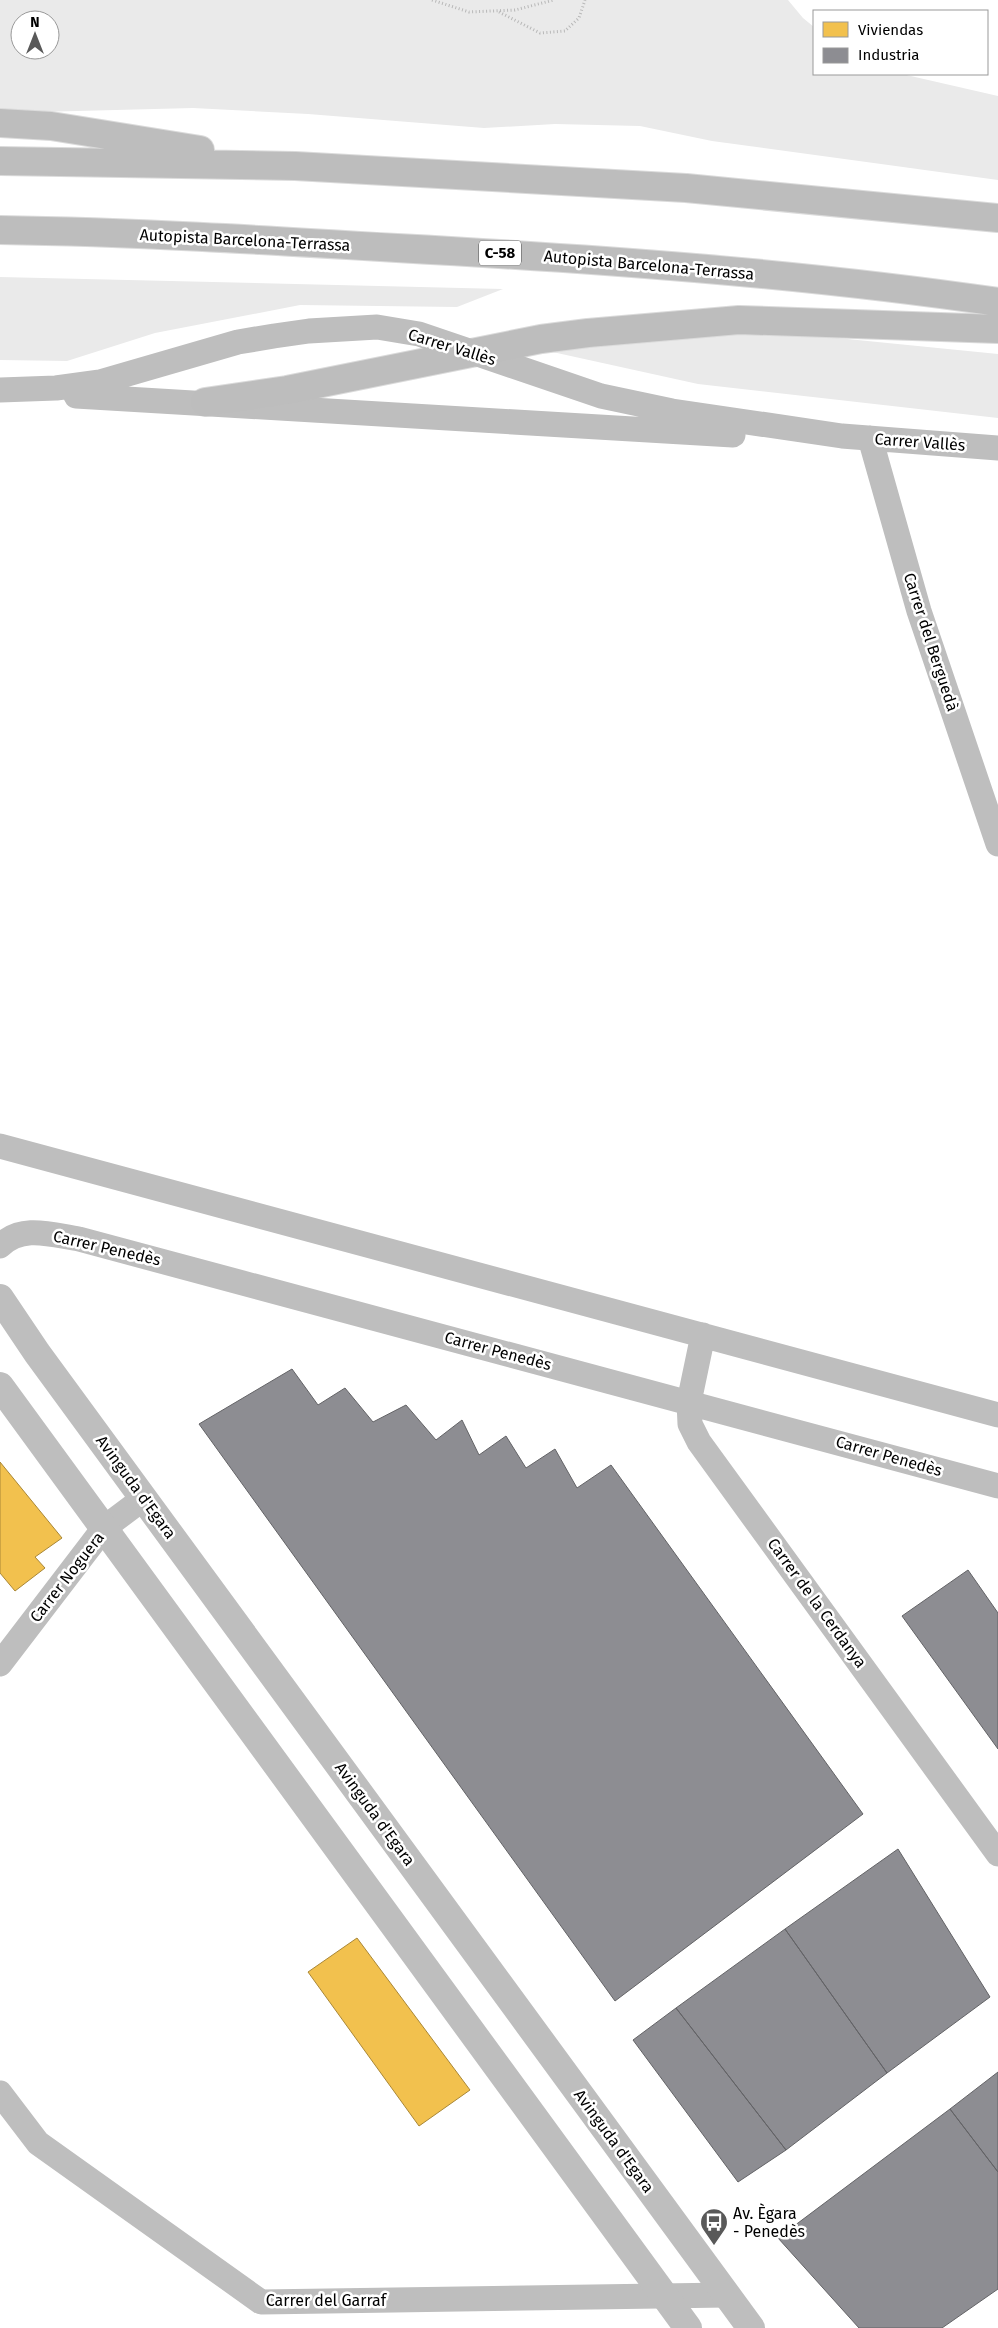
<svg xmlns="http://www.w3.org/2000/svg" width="998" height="2328" viewBox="0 0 998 2328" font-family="'Fira Sans',sans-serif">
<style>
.green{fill:#eaeaea;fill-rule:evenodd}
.homes{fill:#f2c14e;stroke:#a98737}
.industry{fill:#8d8d92;stroke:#636366}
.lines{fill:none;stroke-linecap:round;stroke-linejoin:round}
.motorway-casing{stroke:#dbdbdb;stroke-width:30}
.path{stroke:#b8b8b8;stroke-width:3;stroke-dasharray:1 2.5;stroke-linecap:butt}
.minor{stroke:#bebebe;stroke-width:25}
.tertiary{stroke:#bebebe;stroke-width:28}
.motorway{stroke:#bdbdbd;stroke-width:28}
.labels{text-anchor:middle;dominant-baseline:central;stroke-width:5;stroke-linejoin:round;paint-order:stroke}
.shield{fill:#fff;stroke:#4c4c4c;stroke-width:1}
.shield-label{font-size:15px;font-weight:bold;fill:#000}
.street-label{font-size:16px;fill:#000;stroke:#fff}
.poi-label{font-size:16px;fill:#000;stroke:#fff;text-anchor:start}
</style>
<rect width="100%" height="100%" fill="#fff"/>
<path class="green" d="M0,0H788L803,18L814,27V74H902L998,96V180L712,141L640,126L555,124L484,128L308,114L193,108L0,113ZM20,20H50V50H20Z
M0,277L503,289L457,307L300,305L155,333L67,361L0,360Z
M756,330L998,354V418L698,384L548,351Z"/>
<path class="homes" d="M0,1462L62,1538L35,1557L45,1568L15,1591L0,1573Z
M357,1938L470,2090L419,2126L308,1972Z"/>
<path class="industry" d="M292,1369L318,1405L345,1388L373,1422L406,1405L436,1440L462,1420L479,1455L506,1436L526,1468L555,1449L577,1488L611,1465L863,1814L615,2001L199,1424Z
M968,1570L998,1613V1749L902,1616Z
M898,1849L990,1997L887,2073L785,1929Z
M785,1929L887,2073L786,2150L676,2008Z
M676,2008L786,2150L738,2182L633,2040Z
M998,2072V2172L950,2109Z
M950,2109L998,2172V2289L942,2328H859L778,2238Z"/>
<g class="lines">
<g class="motorway-casing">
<path id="motorway" d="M0,123L51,126L200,150
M0,161L295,166L686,188L998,218
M0,230C132,232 265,240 397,248C598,259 799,273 998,302
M205,402L287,390L541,339L588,333L739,320L998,329"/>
</g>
<path class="path" d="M432,0L469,12L515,10L554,0
M499,12L540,33L565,31L579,18L585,0"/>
<path class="minor" d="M0,390L56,388L100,382L238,342L274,336L309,331L377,327L419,334L601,396L672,411L842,436L998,448
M76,396L733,435
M870,438L919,611L998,844
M0,1146L998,1415
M0,1246C22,1224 52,1235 79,1239L998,1486
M703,1335L689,1402L690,1424L699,1442L998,1854
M0,1664L104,1528L144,1498
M0,2093L38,2143L261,2302L727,2295"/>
<path class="tertiary" d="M0,1298L37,1353L751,2328
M0,1386L688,2328"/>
<use href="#motorway" class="motorway"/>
</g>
<defs>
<g id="bus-pin" transform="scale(1.4375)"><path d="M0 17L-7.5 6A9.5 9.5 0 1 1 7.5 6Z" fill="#595959" stroke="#fff"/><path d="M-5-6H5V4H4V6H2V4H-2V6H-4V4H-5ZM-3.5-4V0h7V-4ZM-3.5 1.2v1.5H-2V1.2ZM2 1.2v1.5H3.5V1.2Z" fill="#fff"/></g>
</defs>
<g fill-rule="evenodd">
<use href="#bus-pin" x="714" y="2222"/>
</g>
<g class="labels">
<rect class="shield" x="479" y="240.5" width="42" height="25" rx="4"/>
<g class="shield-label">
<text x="500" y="253">C-58</text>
</g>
<g class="street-label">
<text transform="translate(245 240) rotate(3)">Autopista Barcelona-Terrassa</text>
<text transform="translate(649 265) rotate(5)">Autopista Barcelona-Terrassa</text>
<text transform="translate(452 347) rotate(17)">Carrer Vallès</text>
<text transform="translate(920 442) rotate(4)">Carrer Vallès</text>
<text transform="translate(931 642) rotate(72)">Carrer del Berguedà</text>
<text transform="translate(107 1248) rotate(13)">Carrer Penedès</text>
<text transform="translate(498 1351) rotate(15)">Carrer Penedès</text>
<text transform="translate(889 1456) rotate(16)">Carrer Penedès</text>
<text transform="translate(136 1487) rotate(54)">Avinguda d'Egara</text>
<text transform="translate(67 1577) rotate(-52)">Carrer Noguera</text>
<text transform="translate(817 1603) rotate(54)">Carrer de la Cerdanya</text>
<text transform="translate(375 1814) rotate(54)">Avinguda d'Egara</text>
<text transform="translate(614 2141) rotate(54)">Avinguda d'Egara</text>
<text x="326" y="2300">Carrer del Garraf</text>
</g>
<g class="poi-label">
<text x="733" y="2213">Av. Ègara<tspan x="733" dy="18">- Penedès</tspan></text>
</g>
</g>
<rect x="813" y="10" width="175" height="65" fill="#ffffff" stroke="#999999"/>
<rect x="823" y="22" width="25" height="15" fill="#f2c14e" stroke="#999999"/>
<text x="858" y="35" font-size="15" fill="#000000">Viviendas</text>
<rect x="823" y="48" width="25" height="15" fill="#8d8d92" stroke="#999999"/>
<text x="858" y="60" font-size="15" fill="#000000">Industria</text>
<g transform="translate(35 35)"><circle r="24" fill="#ffffff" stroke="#999999"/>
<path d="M0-4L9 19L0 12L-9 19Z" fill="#595959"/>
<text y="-8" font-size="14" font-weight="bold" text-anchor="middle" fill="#000000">N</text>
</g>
</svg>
